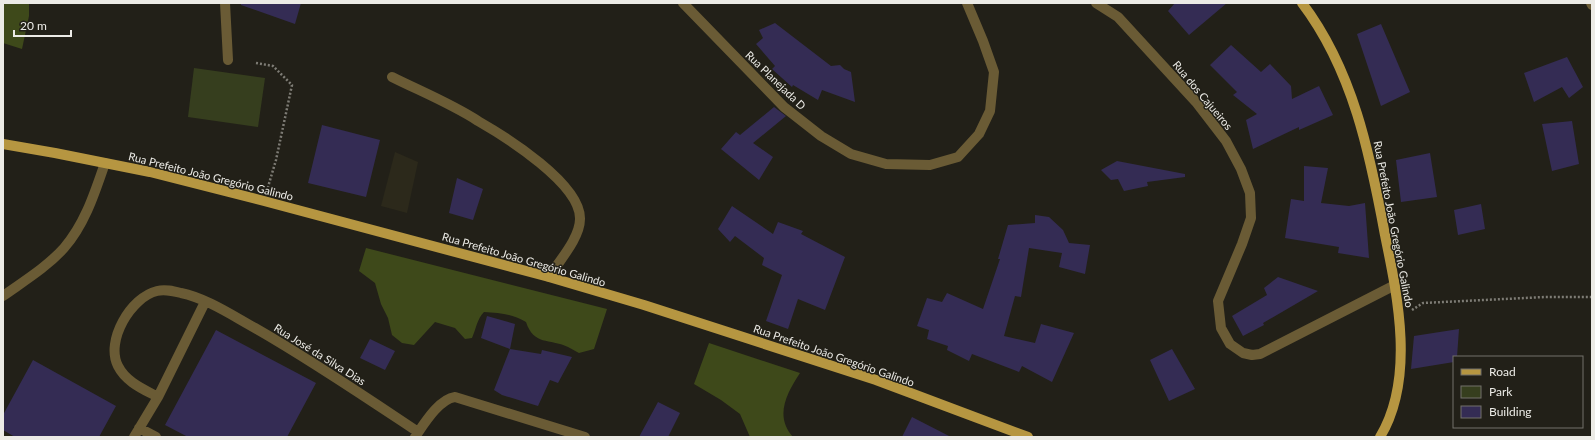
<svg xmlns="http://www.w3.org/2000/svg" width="1595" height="440" viewBox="0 0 1595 440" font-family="Lato,sans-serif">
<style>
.built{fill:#2c291b}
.green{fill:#363e1e}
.forest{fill:#3e491a}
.building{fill:#342c54}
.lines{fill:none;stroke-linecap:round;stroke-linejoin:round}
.path{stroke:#7e7c75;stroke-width:2.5;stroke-dasharray:2 2;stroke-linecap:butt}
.minor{stroke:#6a5b35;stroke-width:10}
.major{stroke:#b69641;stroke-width:10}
.labels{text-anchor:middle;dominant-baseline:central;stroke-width:3;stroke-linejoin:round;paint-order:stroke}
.street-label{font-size:11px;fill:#ecebe6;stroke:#222018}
</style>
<rect width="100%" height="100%" fill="#222018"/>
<path class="built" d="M395,152L418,162L407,213L381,206Z"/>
<path class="green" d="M194,68L265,78L258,127L188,117Z"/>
<path class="forest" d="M3,3H29V16L22,49L3,43Z
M366,248L607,309L594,349L579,353C575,351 572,349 568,347C549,338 534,346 526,322C512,314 500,313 484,312C477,319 476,329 472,338L465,339L455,328L435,322L414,345L402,343L392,335L388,318L381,304L375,283L359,271Z
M709,343L800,373C787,393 774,416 793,437H750L740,414L721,400L694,384Z"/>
<path class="building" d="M241,3H301L295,24L241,5Z
M1175,3H1227L1189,35L1168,11Z
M775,23L831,66L840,65L844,69L851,72L855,102L822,90L818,100L793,85L792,87L772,69L775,66L756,44L763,38L759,30Z
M1381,24L1410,92L1381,106L1357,34Z
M1231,45L1261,72L1270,64L1291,86L1292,99L1319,86L1333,115L1299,130V127L1253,149L1246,120L1257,114L1233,95L1237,92L1210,65Z
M1567,57L1583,87L1569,98L1562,87L1534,102L1524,73Z
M774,107L786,116L753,143L773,157L759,180L721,149L736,132L740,135Z
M1572,121L1579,164L1552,171L1542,124Z
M322,125L380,140L366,197L308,183Z
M1430,153L1437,197L1401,202L1396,160Z
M1117,161L1185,174V177L1147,182L1148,186L1124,191L1118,179L1111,180L1101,170Z
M1304,166L1328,168L1321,203L1349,206L1365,203L1369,258L1338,253L1339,247L1285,238L1291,199L1304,201Z
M457,178L483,189L473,220L449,213Z
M1481,204L1485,229L1458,235L1454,210Z
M732,206L773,234L778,222L803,231L801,234L845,257L825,310L798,299L788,329L766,321L782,275L762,265L764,258L735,236L730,242L718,229Z
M1035,215L1049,217L1063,230L1069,243L1090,245L1085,274L1059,267L1062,253L1029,248L1021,297L1015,296L1004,336L1035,343L1041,324L1074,333L1052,382L1022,366L1019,372L972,354L969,361L947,350L948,346L927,339L929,330L917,326L927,298L942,302L947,293L983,309L1000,259H998L1008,225L1035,223Z
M1278,277L1318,291L1263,323L1264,325L1243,336L1232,316L1267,295L1264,288Z
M487,316L515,324L510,349L481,338Z
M1459,329L1457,357H1454V362L1411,369L1414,336Z
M216,330L316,383L287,437H188L165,425Z
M370,339L395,351L385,370L360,358Z
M510,349L541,354L542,350L572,357L558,383L550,380L538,406L502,395L494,390Z
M1172,349L1195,389L1169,401L1150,360Z
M33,360L116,406L99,437H15L3,430V415Z
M658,402L680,413L668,437H639Z
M912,417L951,437H902Z"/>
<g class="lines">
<path class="path" d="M256,63L273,66L292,85L276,160L268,187
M1412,310L1423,303L1545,297H1592"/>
<path class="minor" d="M225,3L228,60
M683,3L784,107L821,136L851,154L886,164L930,165L958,157L979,134L990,111L994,72L983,41L967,3
M1096,3L1118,17L1196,102L1226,141L1241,169L1250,193L1251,218L1242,244L1218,301L1221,328L1230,344L1243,353L1252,355L1260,354L1395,285
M1591,3L1592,5
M392,77C420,91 452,104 478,121C506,137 581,184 580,219C580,238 559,261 549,277
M3,296C24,281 47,267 64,248C85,224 95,192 105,163
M158,397C143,389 126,382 118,366C105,341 131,297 157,291C165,289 173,291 181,293C206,298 233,316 255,328C311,360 364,396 418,432
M139,428L156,437
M134,437L158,397L205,302
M415,437C424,424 439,399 455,397L585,437"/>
<path class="major" d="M1302,3C1353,70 1370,154 1385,235C1398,298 1415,379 1380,437
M3,144L55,153L150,172L264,201L549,277L644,305L876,380L1028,437"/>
</g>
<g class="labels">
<g class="street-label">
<text transform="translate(776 80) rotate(44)">Rua Planejada D</text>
<text transform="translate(1203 95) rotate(50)">Rua dos Cajueiros</text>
<text transform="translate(211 176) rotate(14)">Rua Prefeito João Gregório Galindo</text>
<text transform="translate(1394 224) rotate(79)">Rua Prefeito João Gregório Galindo</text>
<text transform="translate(524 259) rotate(16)">Rua Prefeito João Gregório Galindo</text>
<text transform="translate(320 354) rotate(32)">Rua José da Silva Dias</text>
<text transform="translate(834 355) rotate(19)">Rua Prefeito João Gregório Galindo</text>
</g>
</g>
<rect width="1595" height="440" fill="none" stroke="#ecebe6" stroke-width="8"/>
<rect x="1453" y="356" width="130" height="72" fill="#222018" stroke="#73716a"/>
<rect x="1461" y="369" width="20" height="6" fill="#b69641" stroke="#73716a"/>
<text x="1489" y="376" font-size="12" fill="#ecebe6">Road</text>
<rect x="1461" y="386" width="20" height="12" fill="#363e1e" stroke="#73716a"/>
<text x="1489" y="396" font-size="12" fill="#ecebe6">Park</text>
<rect x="1461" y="406" width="20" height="12" fill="#342c54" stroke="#73716a"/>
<text x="1489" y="416" font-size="12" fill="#ecebe6">Building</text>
<path d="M14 30v6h57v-6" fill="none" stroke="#ecebe6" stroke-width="2"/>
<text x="20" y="30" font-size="12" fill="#ecebe6" stroke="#222018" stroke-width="3" paint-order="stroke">20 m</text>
</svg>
